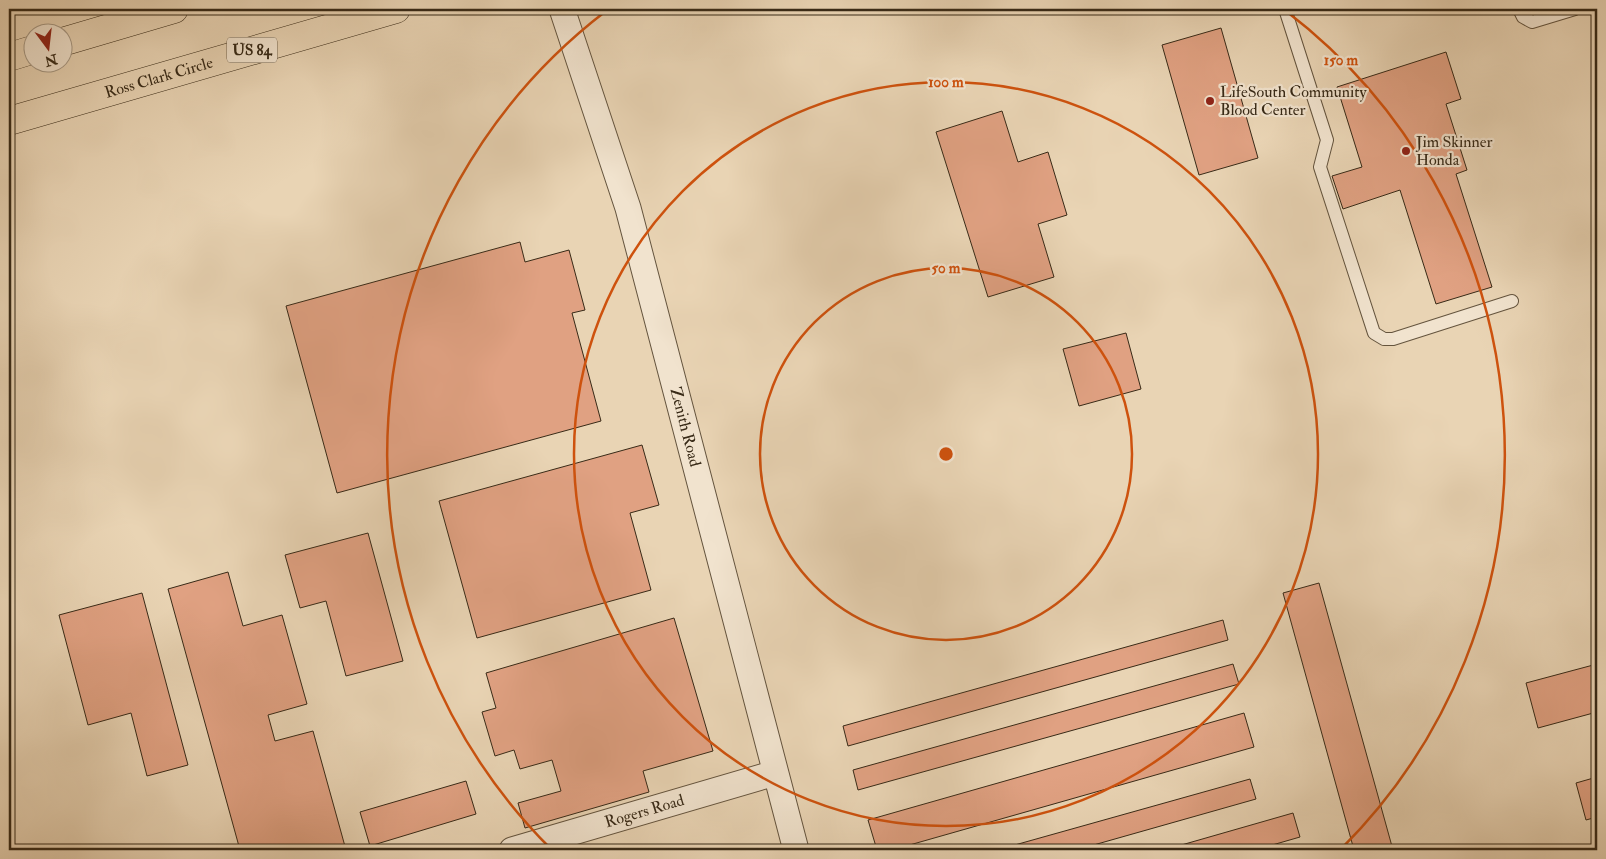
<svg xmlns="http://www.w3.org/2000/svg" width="1606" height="859" viewBox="0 0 1606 859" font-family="'IM FELL Double Pica',serif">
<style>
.building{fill:#e0a182;stroke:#382a17}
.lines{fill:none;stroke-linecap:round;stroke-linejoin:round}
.lane-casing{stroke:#64543e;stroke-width:14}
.street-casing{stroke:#64543e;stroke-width:27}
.highway-casing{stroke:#382a17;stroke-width:29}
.lane{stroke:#f1e3ce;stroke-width:12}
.street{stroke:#f1e3ce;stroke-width:25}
.highway{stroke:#e9d4b4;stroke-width:28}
.ring{fill:none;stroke:#ce520e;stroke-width:2.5}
.poi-dot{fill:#8f2418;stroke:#f1e3ce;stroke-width:2}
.labels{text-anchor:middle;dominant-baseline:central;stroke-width:4.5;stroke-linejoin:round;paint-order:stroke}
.shield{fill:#f1e3ce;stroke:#70624e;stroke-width:1}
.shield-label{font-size:15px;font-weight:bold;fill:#382a17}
.street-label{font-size:16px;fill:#382a17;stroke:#f1e3ce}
.poi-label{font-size:16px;fill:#382a17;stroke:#f1e3ce;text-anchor:start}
.centre{fill:#ce520e;stroke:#f1e3ce;stroke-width:2.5}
.ring-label{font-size:15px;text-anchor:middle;font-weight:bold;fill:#ce520e;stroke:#f1e3ce;stroke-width:4.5;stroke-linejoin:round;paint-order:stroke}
</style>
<rect width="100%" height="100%" fill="#e9d4b4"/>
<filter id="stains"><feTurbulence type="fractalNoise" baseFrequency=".004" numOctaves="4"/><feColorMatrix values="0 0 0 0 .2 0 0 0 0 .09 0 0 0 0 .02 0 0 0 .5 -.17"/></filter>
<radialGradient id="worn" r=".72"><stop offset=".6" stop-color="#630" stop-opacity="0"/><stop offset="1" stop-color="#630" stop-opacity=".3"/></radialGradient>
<path class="building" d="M1221,28L1258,158L1199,175L1162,45Z
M1446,52L1461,99L1446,104L1467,170L1456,174L1492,287L1436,304L1400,190L1343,209L1332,176L1362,167L1337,87Z
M1002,111L1018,162L1048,152L1067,215L1038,224L1054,277L988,297L936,132Z
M520,242L525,262L569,250L585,310L572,313L601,421L337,493L286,306Z
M1126,333L1141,389L1079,406L1063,349Z
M642,445L659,505L630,513L651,590L477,638L439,501Z
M368,533L403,661L346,676L326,601L300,608L285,555Z
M228,572L243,626L282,615L307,704L268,715L275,741L313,731L346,850H240L168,589Z
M1319,583L1393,850H1354L1283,593Z
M142,593L188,765L147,776L131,713L88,725L59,615Z
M674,618L713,751L643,771L649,792L525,828L518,803L561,791L552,760L520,769L514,750L495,756L482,712L496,708L486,673Z
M1223,620L1228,640L848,746L843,726Z
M1233,664L1239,684L858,790L853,770Z
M1597,664V712L1538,728L1526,683Z
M1244,713L1254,747L892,850H877L868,820Z
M1597,777V817L1586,820L1576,783Z
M1250,779L1256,799L1076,850H997Z
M466,781L476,814L370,846L360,812Z
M1293,813L1300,837L1255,850H1164Z"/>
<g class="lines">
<g class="lane-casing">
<path id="lane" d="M1285,9L1327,140L1320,167L1374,333L1384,339H1393L1512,301
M1519,9L1523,17L1532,22L1575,9"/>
</g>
<g class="street-casing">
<g id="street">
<path id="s1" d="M562,9L628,208L796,850"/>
<path id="s2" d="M512,850L775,773"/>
</g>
</g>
<g class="highway-casing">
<g id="highway">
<path d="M62,42L174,9"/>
<path d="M9,57L32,50"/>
<path id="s3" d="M9,121L396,9"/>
</g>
</g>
<use href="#lane" class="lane"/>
<use href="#street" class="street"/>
<use href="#highway" class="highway"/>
</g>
<g class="ring">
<circle cx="946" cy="454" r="186"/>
<circle cx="946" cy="454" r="372"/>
<path d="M551 849A558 558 0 0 1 606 11M1286 11A558 558 0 0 1 1341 849"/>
</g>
<g class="poi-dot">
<circle cx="1210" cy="101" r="5"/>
<circle cx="1406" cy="151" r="5"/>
</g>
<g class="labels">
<rect class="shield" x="227" y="37.5" width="50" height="25" rx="4"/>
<g class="shield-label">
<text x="252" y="50">US 84</text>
</g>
<g class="street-label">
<text stroke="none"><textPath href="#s3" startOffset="156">Ross Clark Circle</textPath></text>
<text stroke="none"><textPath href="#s1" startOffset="436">Zenith Road</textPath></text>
<text stroke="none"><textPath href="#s2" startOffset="138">Rogers Road</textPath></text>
</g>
<g class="poi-label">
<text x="1220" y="92">LifeSouth Community<tspan x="1220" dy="18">Blood Center</tspan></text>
<text x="1416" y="142">Jim Skinner<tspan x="1416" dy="18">Honda</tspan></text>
</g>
</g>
<circle cx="946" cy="454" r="8" class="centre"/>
<g class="ring-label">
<text x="1341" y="65">150 m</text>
<text x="946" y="87">100 m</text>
<text x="946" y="273">50 m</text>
</g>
<rect width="1606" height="859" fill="none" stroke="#e9d4b4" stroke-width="30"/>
<rect x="10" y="10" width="1586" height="839" fill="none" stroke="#382a17" stroke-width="2.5"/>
<rect x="15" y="15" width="1576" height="829" fill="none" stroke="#382a17"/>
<g transform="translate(48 48) rotate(165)"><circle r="24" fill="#f1e3ce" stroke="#a79985"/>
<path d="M0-4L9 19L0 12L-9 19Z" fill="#8f2418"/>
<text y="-8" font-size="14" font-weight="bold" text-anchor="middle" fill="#382a17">N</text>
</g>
<rect width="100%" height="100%" filter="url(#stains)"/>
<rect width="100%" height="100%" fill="url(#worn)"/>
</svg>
